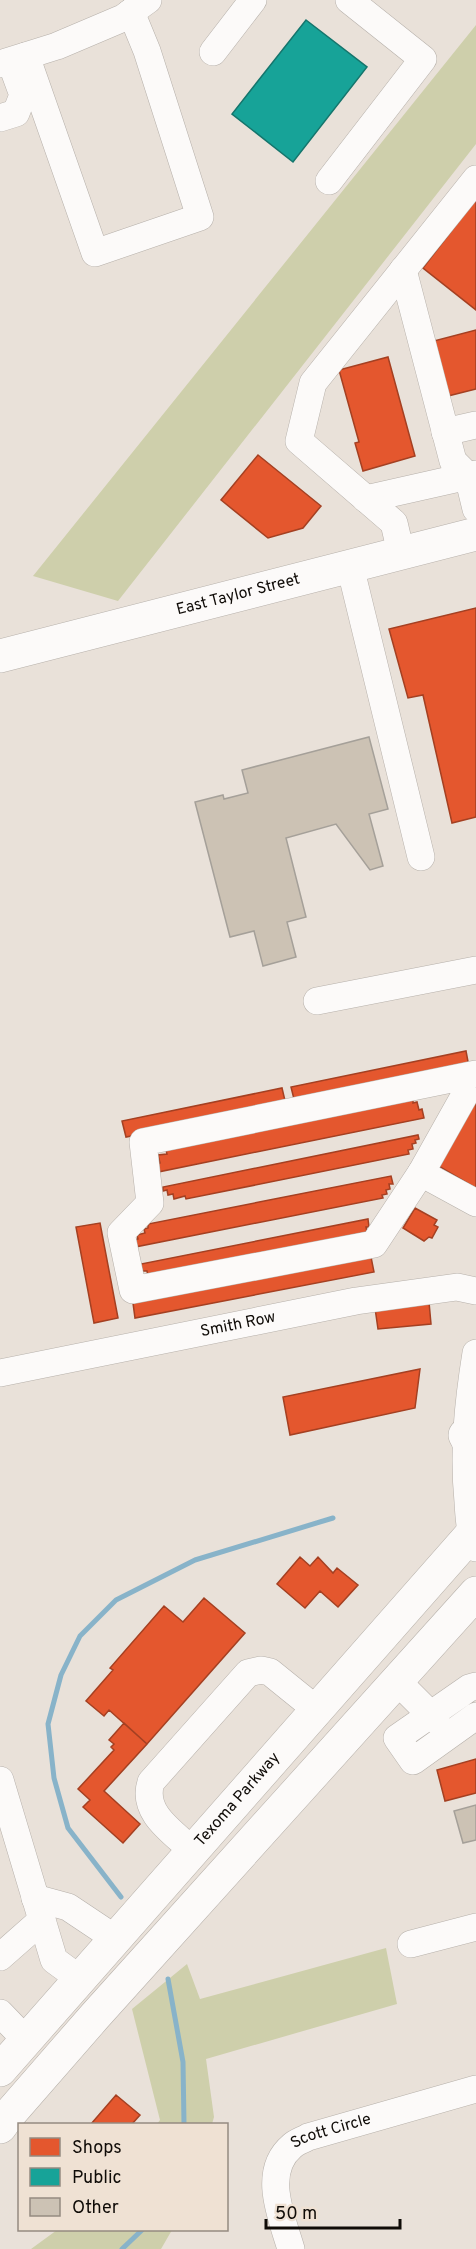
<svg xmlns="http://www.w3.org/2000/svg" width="476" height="2249" viewBox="0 0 476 2249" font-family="Overpass,sans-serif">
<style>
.green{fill:#cecfab}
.shops{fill:#e4572e;stroke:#a44022;stroke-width:1.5}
.public{fill:#17a398;stroke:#15756c;stroke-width:1.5}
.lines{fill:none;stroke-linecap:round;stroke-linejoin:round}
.stream{stroke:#88b3c9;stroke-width:5}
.building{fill:#ccc2b4;stroke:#a5a099;stroke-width:1.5}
.minor-casing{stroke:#b6b0aa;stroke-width:28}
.major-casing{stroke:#b6b0aa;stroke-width:34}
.highway-casing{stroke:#b6b0aa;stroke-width:34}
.minor{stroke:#fcfaf9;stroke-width:27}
.major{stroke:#fcfaf9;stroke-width:33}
.highway{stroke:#fcfaf9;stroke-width:33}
.labels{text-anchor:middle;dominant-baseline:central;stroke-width:6;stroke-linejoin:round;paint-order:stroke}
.street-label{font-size:16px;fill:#0f0b07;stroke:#efe1d3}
</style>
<rect width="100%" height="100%" fill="#e9e1d9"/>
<path class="green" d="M476,25V144L118,601L33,576Z
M386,1948L397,2004L206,2059L214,2117L212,2124H157L160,2120L132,2009L187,1964L200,1999Z
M57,2230H172L161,2249H31Z"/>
<path class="shops" d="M476,199V310L423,268Z
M476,330V389L440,398L430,342Z
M388,357L415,456L363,471L355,443L359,442L339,370Z
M258,455L321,506L303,528L268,538L221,500Z
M476,608V817L452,823L423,695L408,698L389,629Z
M466,1051L469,1067L295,1103L291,1087Z
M282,1088L286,1105L126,1137L122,1121Z
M476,1096V1188L435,1164Z
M413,1099V1103L417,1102L419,1110L422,1109L424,1118L158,1172L156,1164L160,1163L158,1155L167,1154L166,1150Z
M418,1135L419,1139L415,1140L416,1143L412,1144L413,1149L408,1150L409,1154L186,1199L185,1196L174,1199L173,1194L168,1195L167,1190L163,1191V1187Z
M391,1176L393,1184H389L390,1189L386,1190L387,1194L382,1195L383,1198L135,1247L134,1240L138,1239L137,1235L145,1233L144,1229L148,1228V1224Z
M415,1208L437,1220L434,1225L438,1227L432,1238L429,1237L424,1241L403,1228Z
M368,1219L369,1227H366L367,1232L148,1276L147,1271H142L141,1264Z
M100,1223L118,1318L94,1323L76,1227Z
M371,1257L374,1272L135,1318L133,1303Z
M429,1302L431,1324L378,1329L375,1308Z
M420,1369L415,1408L290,1435L283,1397Z
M300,1557L310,1566L318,1557L333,1573L337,1568L358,1585L338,1607L320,1591L305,1608L277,1584Z
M204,1598L245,1633L147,1744L109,1710L104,1716L86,1701L113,1670L110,1668L164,1606L183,1622Z
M124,1723L147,1744L104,1791L140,1824L123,1843L83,1807L90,1800L78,1789L114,1750L111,1747L114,1744L109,1740Z
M476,1759V1793L445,1801L437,1770Z
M116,2095L140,2115L132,2124H91Z"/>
<path class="public" d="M306,20L367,67L293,162L232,114Z"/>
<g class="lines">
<path class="stream" d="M121,1897L68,1828L54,1778L48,1724L61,1675L80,1636L116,1600L195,1560L333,1518
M168,1979L183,2062L184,2124
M122,2249L142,2230"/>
</g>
<path class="building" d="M369,737L388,809L369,814L383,866L370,870L336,824L286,838L306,917L287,922L296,957L263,966L254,931L230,937L195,802L223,795L224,799L248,793L242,770Z
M476,1805V1840L463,1843L454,1811Z"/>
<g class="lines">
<g class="minor-casing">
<g id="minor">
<path d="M213,52L253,0"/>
<path d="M26,56L95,253L200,217L147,51L131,12"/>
<path d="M0,64L57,46L123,18L148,0"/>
<path d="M0,118L16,113L23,95L12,65"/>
<path d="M329,181L423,59L349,0"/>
<path d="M403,270L453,461L468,476"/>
<path d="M445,432L476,425"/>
<path d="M476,474L468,476L476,509"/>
<path d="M366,499L468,476"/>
<path d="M401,553L394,523L299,441L313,383L476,179"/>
<path d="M350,566L421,857"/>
<path d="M317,1001L476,970"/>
<path d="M476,1074L143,1142L150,1203L121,1233L133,1290L374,1244L421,1173L476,1075"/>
<path d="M421,1173L476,1203"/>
<path d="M476,1353C468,1403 463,1452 468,1502C469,1519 470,1533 476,1548"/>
<path id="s1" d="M0,1373L356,1301L457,1287L476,1291"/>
<path d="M397,1681L436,1720"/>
<path d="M476,1686L469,1688L397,1738L413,1761L476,1716"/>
<path d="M0,1780L54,1960L80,1979"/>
<path d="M193,1851C173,1832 141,1813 151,1782L248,1673L261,1670L270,1672L317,1710"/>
<path d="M35,1898L68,1907L116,1939"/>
<path d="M411,1944L476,1927"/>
<path d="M0,1957L42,1920"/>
<path d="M0,2013L26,2040"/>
<path id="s2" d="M291,2249C282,2218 261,2172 292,2146C296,2142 303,2140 308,2137L476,2089"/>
</g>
</g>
<g class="major-casing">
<g id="major">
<path id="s3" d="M0,656L476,534"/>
<path d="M465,1435L476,1456"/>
<path id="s4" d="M0,2070L476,1529"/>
<path d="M0,2125L95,2016L476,1593"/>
</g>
</g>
<g class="highway-casing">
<path id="highway" d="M0,2127L8,2116"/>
</g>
<use href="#minor" class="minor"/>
<use href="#major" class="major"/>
<use href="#highway" class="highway"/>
</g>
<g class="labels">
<g class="street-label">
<text stroke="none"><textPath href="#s3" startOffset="246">East Taylor Street</textPath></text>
<text stroke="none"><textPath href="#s1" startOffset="243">Smith Row</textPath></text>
<text stroke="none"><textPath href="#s4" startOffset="360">Texoma Parkway</textPath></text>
<text stroke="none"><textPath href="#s2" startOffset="152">Scott Circle</textPath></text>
</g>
</g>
<rect x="18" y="2123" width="210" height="108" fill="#efe1d3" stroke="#958b81" stroke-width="1.5"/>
<rect x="30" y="2138" width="30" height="18" fill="#e4572e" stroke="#958b81" stroke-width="1.5"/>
<text x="72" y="2153" font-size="18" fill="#0f0b07">Shops</text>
<rect x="30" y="2168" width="30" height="18" fill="#17a398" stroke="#958b81" stroke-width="1.5"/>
<text x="72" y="2183" font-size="18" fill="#0f0b07">Public</text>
<rect x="30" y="2198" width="30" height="18" fill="#ccc2b4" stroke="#958b81" stroke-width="1.5"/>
<text x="72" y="2213" font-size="18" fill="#0f0b07">Other</text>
<path d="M266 2219v9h134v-9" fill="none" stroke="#0f0b07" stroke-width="3"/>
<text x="275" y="2219" font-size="18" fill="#0f0b07" stroke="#efe1d3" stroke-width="4.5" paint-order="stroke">50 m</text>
</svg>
